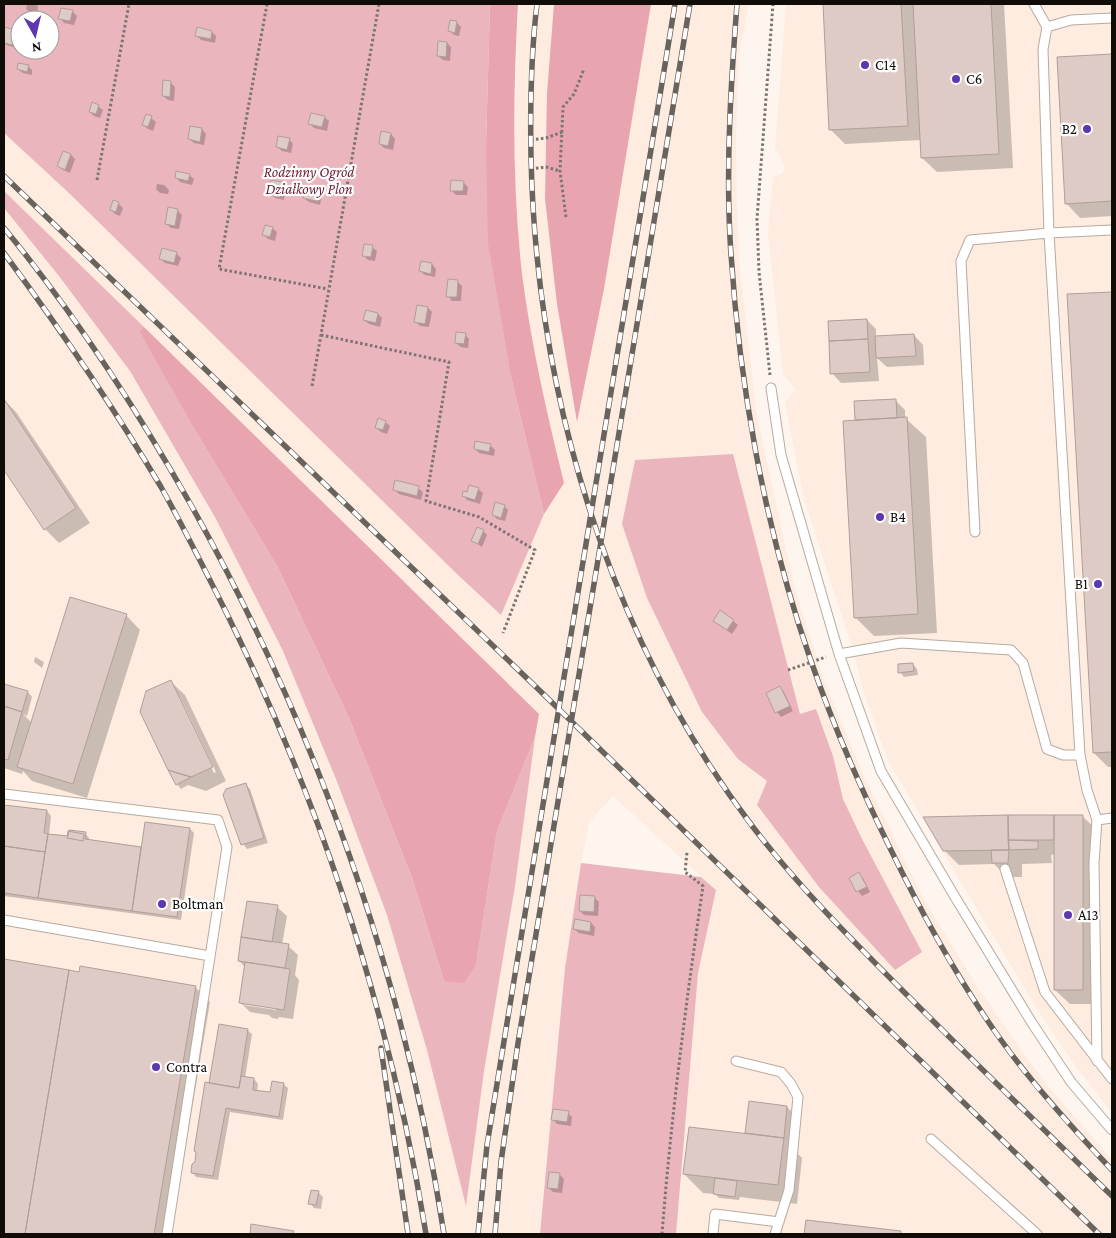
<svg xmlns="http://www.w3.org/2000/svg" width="1116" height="1238" viewBox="0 0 1116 1238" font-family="'Crimson Pro',serif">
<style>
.built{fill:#fdecdf;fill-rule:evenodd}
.green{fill:#eab5bd;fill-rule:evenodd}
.forest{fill:#e8a5b0}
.shadow{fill:#0003;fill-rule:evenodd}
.building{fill:#decbc6;stroke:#b09e9a}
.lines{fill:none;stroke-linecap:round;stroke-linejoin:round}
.lane-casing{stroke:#b8aa9f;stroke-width:11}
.path{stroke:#7b7570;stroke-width:3;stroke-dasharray:2.5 2.5;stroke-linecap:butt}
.lane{stroke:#fff;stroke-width:9}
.rail-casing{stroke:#69635e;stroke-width:5.5}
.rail{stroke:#fff;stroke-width:4;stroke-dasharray:11;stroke-linecap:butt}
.poi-dot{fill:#5c37af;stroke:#fff;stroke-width:2}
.labels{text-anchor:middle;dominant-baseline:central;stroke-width:4.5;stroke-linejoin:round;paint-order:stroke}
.poi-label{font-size:15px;fill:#100c08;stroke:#fff;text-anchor:start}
.park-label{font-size:15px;font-style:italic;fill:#6c1f34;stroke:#fff}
</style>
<rect width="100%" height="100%" fill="#fef5ee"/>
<path class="built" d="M521,4H749L739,55L736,141L737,208L740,271L757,417L794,585L823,678L863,774L923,898L977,986L1022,1051L1048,1086L1112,1160V1234H676L698,973L716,890L613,796L589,822L581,863L565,968L540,1234H4V133L70,194L512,381L517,29ZM130,371L508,700L434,1033L387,915L338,784L283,651L216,519ZM622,524L687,680L647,598Z
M786,4H1112V1113L1077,1068L1039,1012L888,761L864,693L853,650L804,499L785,403L795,389L783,374L768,233L773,177L782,174L785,167L777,150H775Z"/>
<path class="green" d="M4,4H490L486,144L512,381L544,514L501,615L457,574L70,194L4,133ZM20,20H50V50H20Z
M4,191L144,327L141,332L193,427L277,566L349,718L412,878L444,981L476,965L497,831L535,737L515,886L484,1071L466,1206L427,1050L387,915L338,784L283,651L216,519L130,371L59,276L4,208Z
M733,454L800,714L816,709L833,756L843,799L863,841L922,952L895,970L819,887L757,805L767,781L738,759L702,712L647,598L622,524L635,460Z
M581,863L701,877L716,890L698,973L676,1234H540L565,968Z"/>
<path class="forest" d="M490,4H518C513,93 512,185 522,274C531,344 547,414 564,483L544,514L512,381L488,243L486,144Z
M554,4H651L604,289L577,422L557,304L545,199L547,93Z
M144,327L539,714L535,737L497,831L476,965L464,983L444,981L412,878L349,718L277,566L193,427L140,332Z"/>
<path class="shadow" d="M27,4H36L38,6L37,14L31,13L26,9Z
M824,4H1004L1013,168L937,172L922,158L921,140L845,144L831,130Z
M72,11L77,16L74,25L64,23L60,18Z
M456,22L461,27L459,36L454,35L450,31Z
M4,28L15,31L19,35L16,48L4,44Z
M212,32L216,36L215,43L201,40L196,35Z
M447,43L451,47L450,61L443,60L438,56Z
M1112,55V216L1080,218L1066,203L1058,58Z
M28,66L32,70V75L23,73L18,69Z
M170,82L175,87L174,101L168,100L163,96Z
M98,106L103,110L100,118L94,116L90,112Z
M146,116L151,118L156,122L153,131L148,129L143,125Z
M324,117L329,121L327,131L314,128L310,124Z
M191,127L202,129L206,134L204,145L194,143L189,139Z
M391,134L395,139L393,150L384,148L380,144Z
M289,139L293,144L291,153L282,151L277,147Z
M71,155L75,159L70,173L63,170L58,166Z
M189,175L194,179L192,185L180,182L176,177Z
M463,182L468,187L467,195H456L451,190Z
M281,183L286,187L284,200L275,198L270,194Z
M157,184L164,185L169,190L168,194L160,193L156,189Z
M318,190L322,195L320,205L309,202L304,198Z
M118,203L123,208L120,216L115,214L111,210Z
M177,210L182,215L179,229L171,228L166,223Z
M272,228L277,232L275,241L268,239L264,235Z
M372,247L377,251L375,261L368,260L364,256Z
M176,253L181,258L178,266L165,263L160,258Z
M432,264L436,269L435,277L425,275L420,271Z
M458,282L462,286L461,301H452L448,296Z
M1112,293V767H1108L1094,753L1068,295Z
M428,308L432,312L429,327L420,326L415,321Z
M378,314L382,318L380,327L369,324L364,320Z
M867,320L876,329V337L914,335L923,345L924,365L887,367L877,358L879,381L841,383L832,373Z
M465,334L469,339L468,348L461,347L456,343Z
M4,400L16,412L90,523L59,543L45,529L4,468Z
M895,400L905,410V418L926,437L937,633L874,636L855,617L856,403Z
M385,422L390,426L387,434L381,432L376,428Z
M490,445L495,450L494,456L479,453L475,449Z
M418,488L423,492L421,500L399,494L394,489Z
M478,489L483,493L480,504L467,500L463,495Z
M504,506L508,510L505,521L497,519L493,515Z
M483,531L487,535L482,547L473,541Z
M126,615L140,630L87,798L32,781L23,771L22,774L4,768V685L28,692L32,697L27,716L23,714L32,723Z
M714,621H733L738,625L732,634Z
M35,657L44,662L42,668L34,662Z
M913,664L917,669L918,675L904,677L900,672Z
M170,681L185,695L226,781L206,791L188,785L181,789L177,784L141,711ZM177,697H180L216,772L214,773Z
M780,688L784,692L793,711L781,717L777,712Z
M245,784L250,789L268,843L247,849L243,844Z
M4,806L47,811L51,816L49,835L68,838L85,833L89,838V840L142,848L190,829L194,833L181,920L4,896Z
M1082,816L1097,830V1004H1070L1055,990V854L1051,855L1052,863L1022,864V877H1007L994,864L959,865L944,850Z
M859,874L863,878L870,892L862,896L858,891L851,878Z
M594,897L599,902L598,916L584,915L580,911Z
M277,907L287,916L282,945L288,946L298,955L295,975L299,980L293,1019L279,1017L278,1019L272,1018L269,1015L250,1012L241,1003L246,968L239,961ZM245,1003L276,1008V1010L244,1005Z
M591,923L595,927L594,936L579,933L574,929Z
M4,960L80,974L195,987L210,1002L171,1234H4Z
M247,1030L252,1034L245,1078L254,1079L258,1084L257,1092L271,1094L283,1084L288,1088L283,1120L230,1112L218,1180L196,1177L192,1172L196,1163L210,1084Z
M787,1107L796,1116L792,1148L802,1158L797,1204L740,1197L739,1200L719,1198L715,1194L703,1193L684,1174L749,1135L746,1133Z
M568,1113L572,1117L571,1126L557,1124L553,1119Z
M559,1174L564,1179L562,1193L553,1192L548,1187Z
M318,1192L323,1197L321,1209L314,1208L310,1203Z
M807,1221L900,1232L902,1234H805Z
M252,1226L293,1232L296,1234H251Z"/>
<path class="building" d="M823,4H901L908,126L829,130Z
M913,4H991L999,154L921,158Z
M61,8L73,10L70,21L58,19Z
M450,20L457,21L455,33L448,31Z
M4,27L16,30L12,45L4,43Z
M197,27L212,31L211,39L195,36Z
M438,41L447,42L446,57L437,56Z
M1112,54V201L1065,204L1057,57Z
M18,63L29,65L27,72L17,69Z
M163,80L171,81L170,97L162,96Z
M92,102L99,105L96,114L89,112Z
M311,113L325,116L322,127L308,124Z
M146,114L152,116L148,127L142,125Z
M190,126L202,128L200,142L188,139Z
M381,131L391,133L388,146L379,144Z
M278,136L290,138L287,150L276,147Z
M63,151L71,154L65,170L57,166Z
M176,171L190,174L188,181L175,178Z
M271,180L282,182L280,196L269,194Z
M451,180L464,181L463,191H450Z
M306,186L318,189L316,201L303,198Z
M113,200L119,202L116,212L110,210Z
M168,207L178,209L175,226L165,224Z
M265,225L273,227L270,237L262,235Z
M364,244L373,245L371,257L362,256Z
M162,248L177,252L174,263L159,259Z
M421,261L432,263L431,274L419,271Z
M448,279L458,280L457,297H446Z
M1112,292V752L1093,753L1067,294Z
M417,305L428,307L425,324L414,322Z
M366,310L378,313L376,323L363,320Z
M867,319L868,339L829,341L828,321Z
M456,332L466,333L464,344L455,343Z
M914,334L916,356L876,358L875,336Z
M868,339L870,372L830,374L829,341Z
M4,399L76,508L44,530L4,470Z
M896,399L897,418L855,420L854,401Z
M907,417L918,614L854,618L843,421Z
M378,418L386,421L383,430L375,428Z
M475,441L491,444L489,452L474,449Z
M395,480L419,486L417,496L393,490Z
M469,485L479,488L475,500L462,496L463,491L467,492Z
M495,502L505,505L501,518L492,515Z
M477,527L484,530L478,544L471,541Z
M70,597L127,614L73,784L17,767Z
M720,610L734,620L727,630L713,621Z
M913,663L914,671L898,673V664Z
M171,680L213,767L191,777L168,770L140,712L146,691Z
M4,684L28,691L22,712L4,706Z
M780,686L790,706L775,713L766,693Z
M4,706L22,712L8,760L4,759Z
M168,770L177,773L191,777L176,785Z
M246,783L264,838L241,845L223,795L226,789Z
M4,805L47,810L44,833L48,834L45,852L4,846Z
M1008,815L1009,850L943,851L923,817Z
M1008,815H1054V840H1008Z
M1054,815H1083V990H1054Z
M145,822L190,828L177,917L132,911Z
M69,830L86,832L85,839L141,847L132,911L38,898L48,834L68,836Z
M68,831L84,834L83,841L67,838Z
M1008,840L1038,841V849L1009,850Z
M4,846L45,852L38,898L4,893Z
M991,850H1009L1008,863H992Z
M859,872L867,887L856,892L849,878Z
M580,895L595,896L594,912L579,911Z
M247,901L278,905L272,942L241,937Z
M575,919L591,922L590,932L573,929Z
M241,937L289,944L285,968L238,961Z
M4,959L69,970L25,1234H4Z
M245,962L290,969L284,1010L239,1003Z
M80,966L196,986L154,1234H25L69,970L79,972Z
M219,1024L248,1029L239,1088L209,1083Z
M241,1076L254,1078L253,1090L270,1092L272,1081L284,1083L279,1117L226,1108L213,1176L191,1173L192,1164L195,1162L196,1152L194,1151L205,1082L239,1088Z
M749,1101L787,1106L784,1138L745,1133Z
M553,1109L569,1111L567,1122L551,1120Z
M689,1127L784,1138L778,1185L683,1174Z
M549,1172L560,1173L558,1189L547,1188Z
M715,1178L737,1181L735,1197L713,1194Z
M311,1190L319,1191L316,1205L308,1204Z
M806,1220L901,1231V1234H804Z
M251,1224L294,1231L293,1234H250Z"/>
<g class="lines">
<g class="lane-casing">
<path id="lane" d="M1034,4L1047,27L1043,49L1049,233L1112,230
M1047,27L1071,20L1112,18
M771,388L781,455L839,654L881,771L955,897L1032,1023L1071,1082L1112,1130
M975,532L961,261L970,240L1049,233L1080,755L1087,790L1097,820L1094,863L1097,1061
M839,654L901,643L1011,650L1023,663L1047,749L1063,755H1080
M4,794L218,820L227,847L167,1234
M1097,820L1112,818
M1005,869L1045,992L1112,1079
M4,920L210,956
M736,1061L781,1072L791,1084L798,1097L789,1190L775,1234
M931,1139L1037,1234
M713,1234L715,1214L779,1222"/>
</g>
<path class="path" d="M267,4L219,269L328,289
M531,140L546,138L562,132
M531,169L546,167L560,171
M97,180L129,4
M566,217L560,171L563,107L574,94L584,69
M321,335L449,362L426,501L479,517L535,550L503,633
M770,375L759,272L757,219L773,4
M312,386L379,4
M788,670L826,657
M662,1234C671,1118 686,1002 703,886L685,872L687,852"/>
<use href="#lane" class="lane"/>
<g class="rail-casing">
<path id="rail" d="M537,4C531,54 530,106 531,157C536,393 608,637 753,827C798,886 851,939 903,991C972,1060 1042,1128 1112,1196
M737,4C731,82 726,160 730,238C738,380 764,527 811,661C833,725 860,787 890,848C922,914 958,980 1001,1040C1034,1086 1073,1129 1112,1170
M4,176L535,686L1099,1234
M4,228C75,314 136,408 191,505C319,734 404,975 444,1234
M4,253C60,329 113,406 161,487C184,528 205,570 226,612C323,808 391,1018 426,1234
M381,1048L408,1234
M478,1234L487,1145L507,1023L675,4
M495,1234L501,1162L518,1043L690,4"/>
</g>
<use href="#rail" class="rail"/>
</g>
<g class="poi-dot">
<circle cx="865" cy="65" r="5"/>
<circle cx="956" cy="79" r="5"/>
<circle cx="1087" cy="129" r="5"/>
<circle cx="880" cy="517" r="5"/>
<circle cx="1098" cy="584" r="5"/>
<circle cx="162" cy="904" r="5"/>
<circle cx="1068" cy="915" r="5"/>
<circle cx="156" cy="1067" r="5"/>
</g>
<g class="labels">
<g class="poi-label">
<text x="875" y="65">C14</text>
<text x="966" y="79">C6</text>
<text x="1077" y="129" text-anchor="end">B2</text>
<text x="890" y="517">B4</text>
<text x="1088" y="584" text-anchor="end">B1</text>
<text x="172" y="904">Boltman</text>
<text x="1078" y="915">A13</text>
<text x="166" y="1067">Contra</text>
</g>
<g class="park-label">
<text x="309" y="172">Rodzinny Ogród<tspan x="309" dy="17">Działkowy Plon</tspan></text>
</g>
</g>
<rect width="1116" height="1238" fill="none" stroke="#100c08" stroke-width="10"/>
<g transform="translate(35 35) rotate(172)"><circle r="24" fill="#ffffff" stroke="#9f9e9c"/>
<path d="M0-4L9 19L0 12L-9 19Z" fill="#5c37af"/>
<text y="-8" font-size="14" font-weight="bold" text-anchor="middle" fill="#100c08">N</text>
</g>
</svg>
